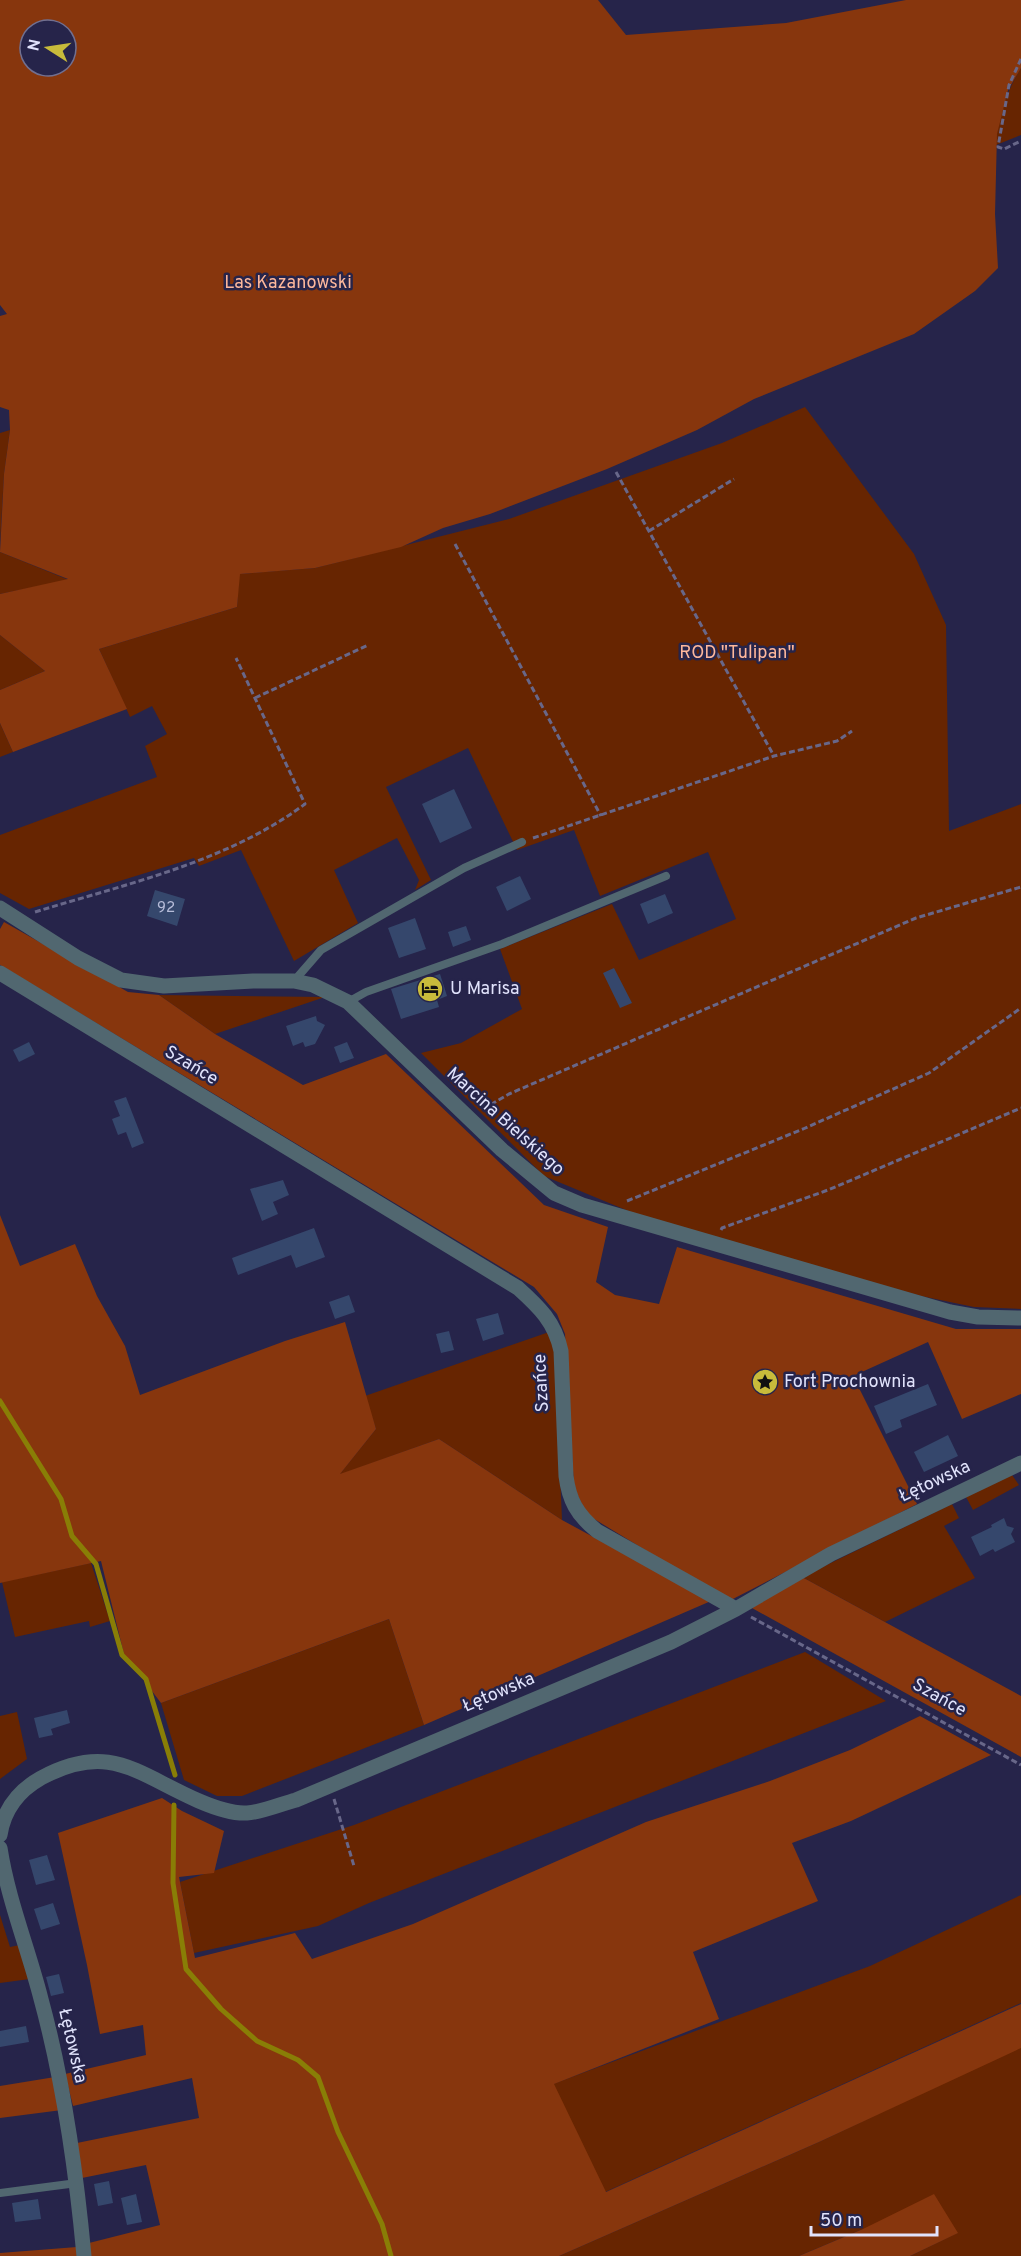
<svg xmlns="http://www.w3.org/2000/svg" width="1021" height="2256" viewBox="0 0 1021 2256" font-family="Overpass,sans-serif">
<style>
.green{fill:#672501}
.forest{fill:#87360d;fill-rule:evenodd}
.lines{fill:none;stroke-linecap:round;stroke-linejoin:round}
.stream{stroke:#897e06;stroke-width:5}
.building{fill:#35476c}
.path{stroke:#686789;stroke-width:3;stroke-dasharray:6 3;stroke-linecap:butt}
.service{stroke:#516770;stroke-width:8}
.minor{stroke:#516770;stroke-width:15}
.labels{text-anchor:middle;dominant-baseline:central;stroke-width:5;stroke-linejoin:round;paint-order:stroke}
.number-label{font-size:15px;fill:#b6bcd8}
.park-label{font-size:18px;fill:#feb89c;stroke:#26244a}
.poi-label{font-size:18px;fill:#e1e3fc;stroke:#26244a;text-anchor:start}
.street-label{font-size:18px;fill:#e1e3fc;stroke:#26244a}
</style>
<rect width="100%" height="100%" fill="#26244a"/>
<path class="green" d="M1021,68V135L996,145C997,117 1007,91 1021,68Z
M805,407L914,554L946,625L949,831L1021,804V1309L974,1307L921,1296L655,1222L544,1176L421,1053L461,1043L522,1009L500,949L612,904L639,960L736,919L708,852L600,896L574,830L517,850L468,748L386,787L431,880L415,890L419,880L397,838L334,870L358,923L294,961L241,850L199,866L194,858L29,909L0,893V835L157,777L145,746L167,734L152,706L130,717L99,649L237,607L239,574L315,568L509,519L722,443Z
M10,430L4,474L0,543V433Z
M0,552L69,580L0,594Z
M0,635L45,671L0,690Z
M0,723L13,752L0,757Z
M159,995L325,997L215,1034Z
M552,1331L554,1336L562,1520L439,1439L339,1475L376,1429L365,1396Z
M1012,1475L1019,1485L973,1510L966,1497Z
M952,1504L959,1518L944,1526L975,1578L885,1622L802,1577Z
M91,1563L110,1621L90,1627L89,1621L15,1637L2,1582Z
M389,1619L424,1725L242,1796H217L184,1780L161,1703Z
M805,1652L886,1701L369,1903L318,1926L194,1953L180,1882L354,1825Z
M17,1712L27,1759L0,1779V1716Z
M1021,1895V2003L605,2192L553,2084L870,1966Z
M0,1915L10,1947L20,1945L30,1979L0,1983Z
M1021,2046V2256H910L957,2233L863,2229L799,2256H559L819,2142Z"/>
<path class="forest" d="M0,0H598L626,35L786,23L906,0H1021V68L1008,90L997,134L995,214L998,268L975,291L914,334L754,399L697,430L607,469L490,514L443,528L401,547L315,568L240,574L237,607L99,649L127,709L13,752L0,723V690L45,671L0,635V594L68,579L0,552L4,474L10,430L9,410L0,407V316L7,314L0,305ZM30,30H66V66H30Z
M4,922L128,992L159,995L215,1034L303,1085L386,1054L544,1205L608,1227L596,1282L615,1295L659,1304L677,1247L956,1329H1021V1394L962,1419L928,1342L853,1376L917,1504L729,1601L586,1514L574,1487L565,1334L557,1314L534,1287L0,965V929Z
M0,1215L20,1266L75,1244L97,1296L125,1346L140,1395L285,1341L345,1322L376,1429L340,1474L439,1439L562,1520L711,1601L424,1725L389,1619L161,1703L124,1654L101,1561L0,1583Z
M802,1577L1021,1696V1757L752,1608Z
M920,1716L991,1755L851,1821L792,1843L818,1901L693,1952L719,2019L554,2084L606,2192L1021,2004V2048L819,2142L559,2256H90L89,2243L160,2225L146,2165L82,2178L77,2143L199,2118L192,2078L73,2106L65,2074L146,2055L143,2025L100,2034L87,1965L58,1833L162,1798L182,1811L224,1831L214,1873L179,1877L195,1958L295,1933L312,1959L413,1924L646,1822L770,1781L850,1750Z
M55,2077L62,2110L0,2118V2086Z
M934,2194L958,2233L910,2256H799L863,2229Z
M77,2247L78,2256H0V2253Z"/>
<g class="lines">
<path class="stream" d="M0,1401L61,1499L72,1536L96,1564L122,1655L146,1679L175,1775
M174,1805L173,1883L186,1969L221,2009L257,2041L298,2060L318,2077L338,2132L382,2224L391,2256"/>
</g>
<path class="building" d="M454,789L472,828L440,843L422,804Z
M520,876L531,899L507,911L496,887Z
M155,890L185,899L177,926L147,916Z
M665,894L673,913L648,924L640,904Z
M415,918L426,949L399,958L388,928Z
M466,926L471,940L453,947L448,932Z
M614,968L632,1003L620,1008L603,973Z
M440,974L447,996L437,1000L439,1007L401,1019L391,989Z
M316,1016L317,1021L325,1025L315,1044L305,1047L303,1042L293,1046L286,1026Z
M29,1042L35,1054L19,1062L13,1050Z
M347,1042L354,1058L340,1063L334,1047Z
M126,1097L144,1143L132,1148L126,1132L118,1135L112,1119L120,1116L114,1101Z
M283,1180L289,1195L273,1202L278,1214L262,1221L250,1189Z
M314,1228L325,1257L296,1268L291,1255L238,1275L232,1258Z
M349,1295L355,1312L335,1319L329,1302Z
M498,1313L504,1334L483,1341L476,1319Z
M449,1331L454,1350L441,1353L436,1334Z
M928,1384L937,1405L900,1420L902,1427L886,1434L874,1406Z
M948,1435L958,1456L924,1472L914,1452Z
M1004,1518L1007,1526L1014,1528L1011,1534L1015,1542L995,1552L993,1549L980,1556L971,1537L992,1527L991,1525Z
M67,1710L70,1723L51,1729L53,1735L39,1738L34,1718Z
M47,1855L55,1880L36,1885L29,1860Z
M53,1903L60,1924L41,1930L34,1909Z
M59,1974L64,1993L51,1996L46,1977Z
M26,2026L29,2042L0,2047V2031Z
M109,2181L113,2203L98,2206L94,2184Z
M136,2194L142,2222L127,2225L121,2198Z
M38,2199L41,2219L15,2222L12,2203Z"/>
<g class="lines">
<path class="path" d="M1021,59L1009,85L998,147L1004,149L1021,141
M616,472L774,756
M649,531L734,479
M455,544L601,816
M255,698L368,645
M533,838L774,756L837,741L852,731
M35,912C126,884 227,862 305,804L236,658
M483,1109L509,1094L916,918L1021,887
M627,1201L803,1129L929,1073L1021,1008
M721,1230L722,1228L828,1190L1021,1108
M751,1617L1021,1765
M334,1799L354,1866"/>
<path class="service" d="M294,981L321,950L464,868L522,842
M348,1002L366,992L502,944L666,876
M0,2193L77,2183"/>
<path class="minor" d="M0,908L78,958L121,980L164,986L253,981H294L313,985L348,1002L502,1150L554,1193L582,1205L950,1312L978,1317L1021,1318
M0,973L518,1288C539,1307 555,1322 561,1351L566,1476C569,1500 577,1515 597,1531L736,1609
M0,1835C4,1809 18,1791 41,1778C110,1741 137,1774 199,1801C213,1807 232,1814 247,1813C263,1812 281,1804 296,1800L671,1642L736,1609L831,1554L1021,1463
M0,1848C8,1900 28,1948 41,1999C64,2083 76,2169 84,2256"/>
</g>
<defs>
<g id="hotel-disc" transform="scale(1.35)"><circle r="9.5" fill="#c8bb3b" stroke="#26244a"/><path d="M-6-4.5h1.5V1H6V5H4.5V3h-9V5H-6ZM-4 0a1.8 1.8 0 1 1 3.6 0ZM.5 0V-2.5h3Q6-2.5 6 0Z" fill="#111"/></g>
<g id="sight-disc" transform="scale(1.35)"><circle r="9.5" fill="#c8bb3b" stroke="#26244a"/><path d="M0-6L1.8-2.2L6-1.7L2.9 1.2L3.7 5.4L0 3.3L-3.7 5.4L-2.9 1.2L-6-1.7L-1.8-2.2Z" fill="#111"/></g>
</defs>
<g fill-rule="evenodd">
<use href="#hotel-disc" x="430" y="989"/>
<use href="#sight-disc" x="765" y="1382"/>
</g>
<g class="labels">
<g class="number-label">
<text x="166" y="908">92</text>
</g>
<g class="park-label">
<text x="288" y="283">Las Kazanowski</text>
<text x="737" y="653">ROD "Tulipan"</text>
</g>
<g class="poi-label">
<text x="450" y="989">U Marisa</text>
<text x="784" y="1382">Fort Prochownia</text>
</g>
<g class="street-label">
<text transform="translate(191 1066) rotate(31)">Szańce</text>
<text transform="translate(505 1122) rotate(42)">Marcina Bielskiego</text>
<text transform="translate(542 1383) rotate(-93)">Szańce</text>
<text transform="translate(935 1482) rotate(-25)">Łętowska</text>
<text transform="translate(499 1693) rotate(-23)">Łętowska</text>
<text transform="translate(939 1698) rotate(29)">Szańce</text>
<text transform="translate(72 2046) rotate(77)">Łętowska</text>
</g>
</g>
<g transform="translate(48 48) rotate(282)"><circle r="28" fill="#26244a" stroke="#717091" stroke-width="1.5"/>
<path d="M0-4.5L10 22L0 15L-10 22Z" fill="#c8bb3b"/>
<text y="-9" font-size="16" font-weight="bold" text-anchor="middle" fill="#e1e3fc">N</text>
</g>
<path d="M811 2226v9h126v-9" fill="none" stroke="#e1e3fc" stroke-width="3"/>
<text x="820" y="2226" font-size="18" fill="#e1e3fc" stroke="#26244a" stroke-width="4.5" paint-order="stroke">50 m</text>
</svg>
